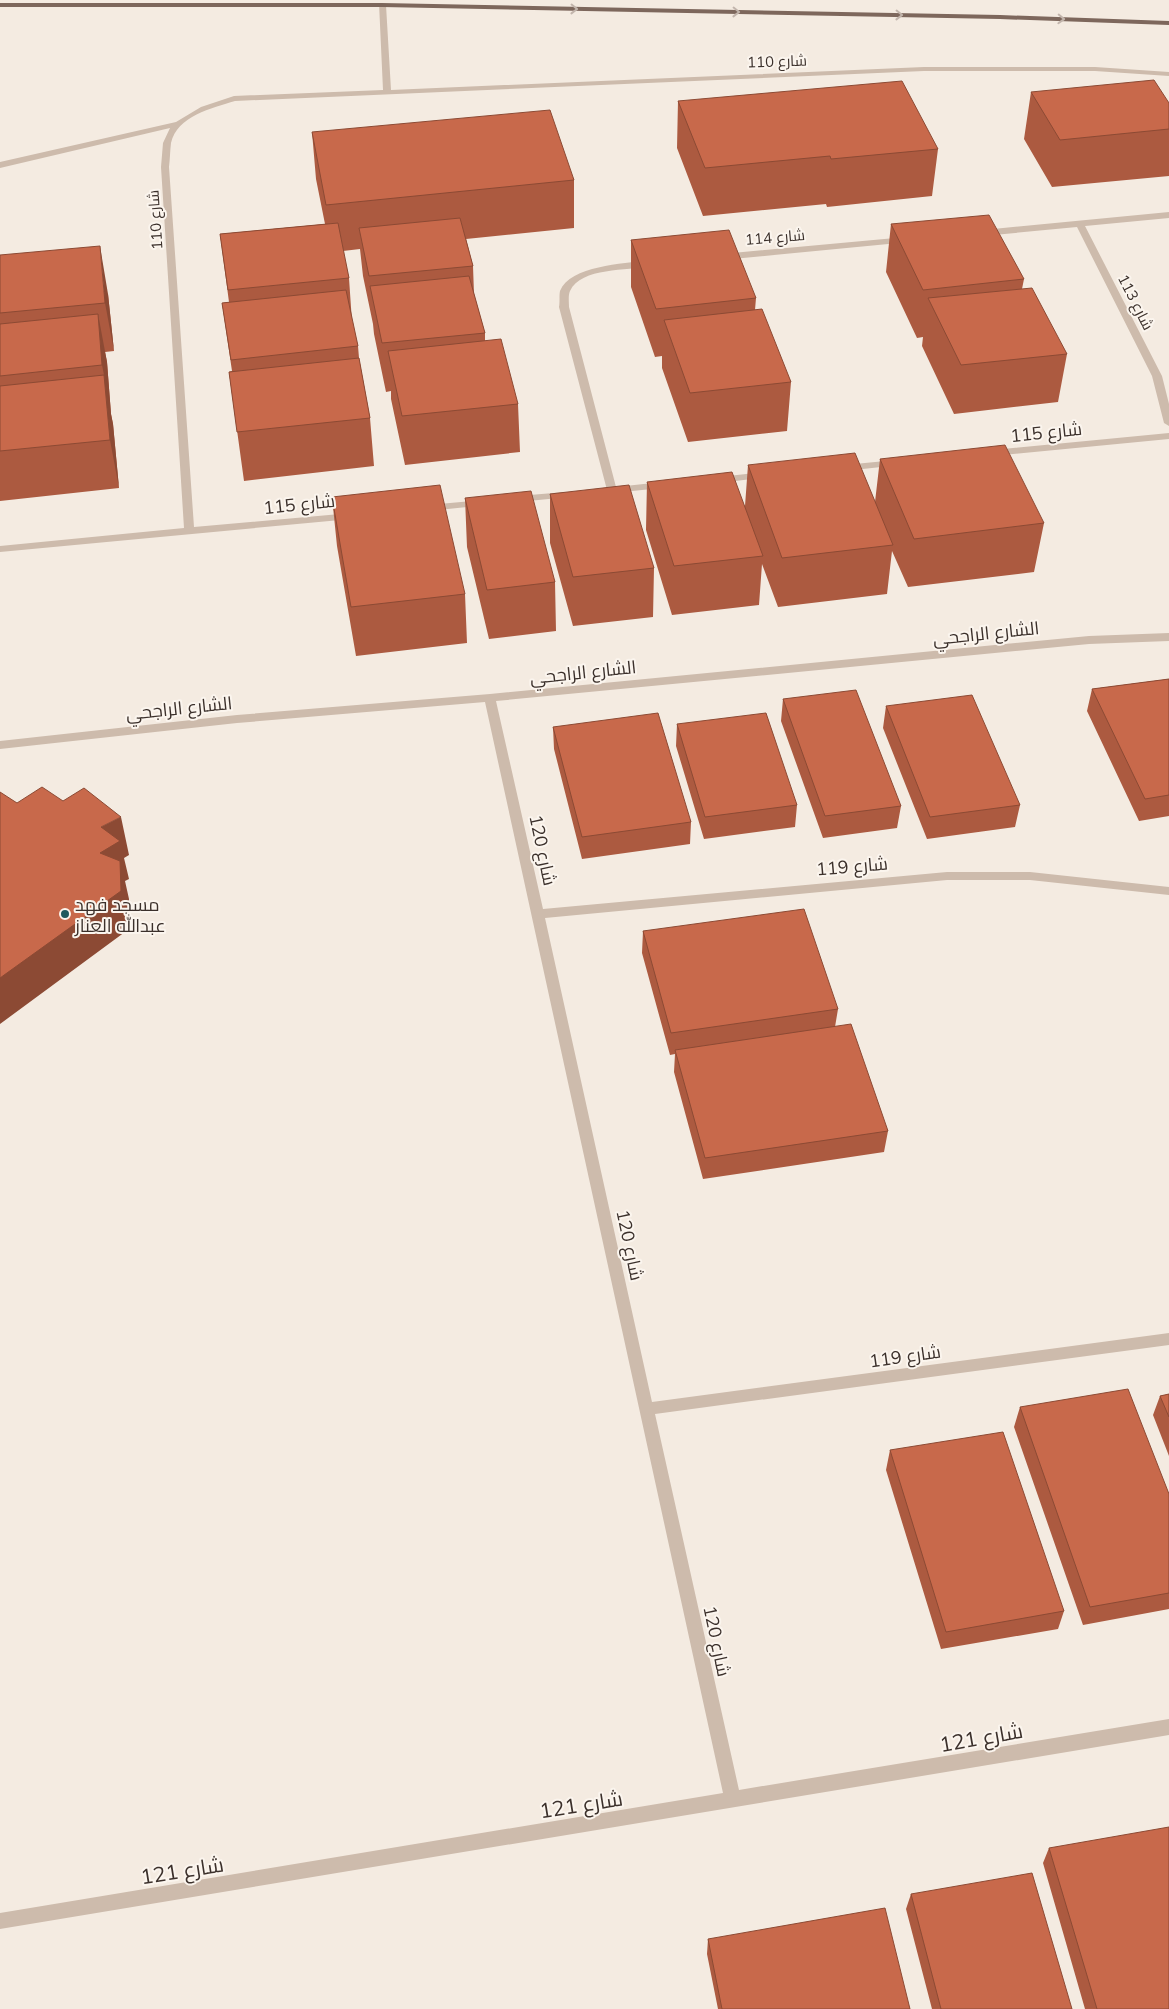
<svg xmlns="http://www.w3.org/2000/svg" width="1169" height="2009" viewBox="0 0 1169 2009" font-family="Mulish,Cairo,sans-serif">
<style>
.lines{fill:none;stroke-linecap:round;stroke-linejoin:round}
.minor{fill:#cdbbac;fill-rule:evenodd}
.major{fill:#7d675c;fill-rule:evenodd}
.wall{fill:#ac5a40}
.shaded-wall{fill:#8c4a34}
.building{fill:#c8694b;stroke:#8c4a34}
.oneway{stroke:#c2b5ac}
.poi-dot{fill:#1f5a5e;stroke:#fbf5ee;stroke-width:2}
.labels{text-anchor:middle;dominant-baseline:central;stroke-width:4;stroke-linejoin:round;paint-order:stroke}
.far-street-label{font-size:15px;fill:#3b302b;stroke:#fbf5ee}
.street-label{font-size:18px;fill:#3b302b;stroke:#fbf5ee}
.poi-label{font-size:18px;fill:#3b302b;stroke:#fbf5ee;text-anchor:start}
.near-street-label{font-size:21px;fill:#3b302b;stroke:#fbf5ee}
</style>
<rect width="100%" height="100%" fill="#f4ebe1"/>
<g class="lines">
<path class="minor" d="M379,3L386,5L391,90L924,67H1095L1169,72V76L1095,71H924L235,101C212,108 177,116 171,143C170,151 170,159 169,167L194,527L351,513L356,516L351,519L0,552V546L184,528L161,167L163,143L170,128L0,168V162L176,122L201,107L234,96L383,90Z
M1169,212V218L1085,226L1162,376L1169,404V426L1164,423L1152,376L1077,227L983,236L978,233L983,230Z
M906,237L911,240L909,242L722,260L717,257L722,254Z
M647,261L652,264L650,266C628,271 581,267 570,291C568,295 569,303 569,307L616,487L662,482L667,485L662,488L612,493L607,490L559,307C560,302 559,295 560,291C570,266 624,263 647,261Z
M1169,433V439L993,456L988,453L993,450Z
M896,460L901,463L900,465L844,471L839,468L844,465Z
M764,472L769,475L768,477L719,483L714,480L719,477Z
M565,492L569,493V497L518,502L513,499L518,496Z
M483,500L487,501V505L428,511L423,508L428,505Z
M1169,633V641L1089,644L496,701L543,909L947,872H1030L1169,887V895L1030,880H947L545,918L652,1402L1169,1333V1345L655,1414L739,1790L1169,1719V1735L0,1929V1913L723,1793L485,702L237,723L0,749V741L237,715L490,694L1089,636Z"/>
<path class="major" d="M0,3H382L1000,15L1169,21V25L1000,19L382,7H0Z"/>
</g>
<path class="wall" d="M1031,92L1169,103V176L1052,187L1024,139Z
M678,101L938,149L932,196L827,207L826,204L703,216L677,148Z
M312,132L574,180V228L466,239L473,266L474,294L485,333V341L518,404L520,452L405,465L391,399V391L386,392L374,334L373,324L363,276L360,249L343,251L349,278L352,322L358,346L359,358L370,418L374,466L244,481L229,372L232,371L222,303L229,302L220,234L325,224L316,179Z
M891,224L1024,279L1022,289L1067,354L1058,402L954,414L922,346L923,337L917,338L886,272Z
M631,240L756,298L755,310L791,382L787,431L688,442L662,368V356L655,357L631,287Z
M0,255L108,294L114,351L105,352L107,362L111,414L113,424L119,488L0,501Z
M880,459L1044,523L1034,572L908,587L892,551L887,594L778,607L762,564L759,605L672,615L646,530L647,482L745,506L748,465L875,502Z
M550,494L654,568L653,617L573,626L550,543Z
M332,497L465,594L467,643L356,656L337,546Z
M465,498L555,582L556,631L489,639L467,547Z
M1169,679V816L1139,821L1087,711L1092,689Z
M783,699L901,806L897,828L823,838L781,721Z
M886,706L1020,805L1015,827L927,839L883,728Z
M677,724L797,805L795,827L704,839L676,746Z
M553,727L691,822L690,844L582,859L554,749Z
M643,931L838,1009L835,1027L888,1131L884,1152L703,1179L674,1072L675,1054L670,1055L642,953Z
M1169,1394V1456L1153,1415L1160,1396Z
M1020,1407L1169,1494V1609L1083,1625L1014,1427Z
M890,1450L1064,1611L1058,1629L941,1649L886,1470Z
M1049,1848L1169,2009H1085L1043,1863Z
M911,1894L1072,2009H932L906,1909Z
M708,1939L910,2009H718L707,1954Z"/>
<path class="shaded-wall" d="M100,246L108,294L114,351L105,303Z
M98,314L107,362L111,414L113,424L119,488L110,440L104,375L102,365Z
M121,817L129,855L124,858L129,879L125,881L129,899V929L0,1024V978L100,853L101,827Z"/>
<path class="building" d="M1154,80L1169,103V129L1060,140L1031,92Z
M902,81L938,149L831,159L830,156L705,168L678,101Z
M550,110L574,180L326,205L312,132Z
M989,215L1024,279L923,290L891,224Z
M460,218L473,266L369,276L359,228Z
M338,223L349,278L228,290L220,234Z
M729,230L756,298L656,309L631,240Z
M100,246L105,303L0,313V255Z
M469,276L485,333L382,343L370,286Z
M1032,288L1067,354L961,365L928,298Z
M346,290L358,346L231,360L222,303Z
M762,309L791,382L690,393L664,320Z
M98,314L102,365L0,376V324Z
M501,339L518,404L402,416L388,351Z
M359,358L370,418L237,432L229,372Z
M104,375L110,440L0,451V386Z
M1005,445L1044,523L914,539L880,459Z
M855,453L893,545L782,558L748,465Z
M732,472L763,556L674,566L647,482Z
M440,485L465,594L351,607L332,497Z
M629,485L654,568L573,577L550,494Z
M531,491L555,582L487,590L465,498Z
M1169,679V795L1145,799L1092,689Z
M856,690L901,806L825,816L783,699Z
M972,695L1020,805L930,817L886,706Z
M658,713L691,822L582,837L553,727Z
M766,713L797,805L705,817L677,724Z
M42,787L63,801L84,788L121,817L101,827L120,841L100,853L120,861L121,891L0,978V792L17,803Z
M804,909L838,1009L671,1033L643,931Z
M851,1024L888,1131L705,1158L675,1050Z
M1128,1389L1169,1494V1593L1090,1607L1020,1407Z
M1169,1394V1417L1160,1396Z
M1003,1432L1064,1611L946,1632L890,1450Z
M1169,1827V2009H1097L1049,1848Z
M1032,1873L1072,2009H941L911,1894Z
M885,1908L910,2009H722L708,1939Z"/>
<defs><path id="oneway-chevron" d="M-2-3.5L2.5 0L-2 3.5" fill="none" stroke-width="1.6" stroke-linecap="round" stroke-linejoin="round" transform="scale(1.25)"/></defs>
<g class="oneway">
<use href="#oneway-chevron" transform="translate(574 9) rotate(1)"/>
<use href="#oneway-chevron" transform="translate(736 12) rotate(1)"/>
<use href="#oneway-chevron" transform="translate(899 15) rotate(1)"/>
<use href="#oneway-chevron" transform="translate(1061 19) rotate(2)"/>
</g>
<circle class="poi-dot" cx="65" cy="914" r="5"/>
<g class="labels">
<g class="far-street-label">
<text transform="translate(777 61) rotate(-2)">شارع 110</text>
<text transform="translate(155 220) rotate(-94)">شارع 110</text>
<text transform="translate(775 237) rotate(-5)">114 شارع</text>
<text transform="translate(1136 302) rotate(63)">شارع 113</text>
</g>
<g class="street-label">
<text transform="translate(1046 432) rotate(-6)">شارع 115</text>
<text transform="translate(299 504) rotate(-6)">شارع 115</text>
<text transform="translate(986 633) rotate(-6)">الشارع الراجحي</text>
<text transform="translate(583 672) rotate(-6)">الشارع الراجحي</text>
<text transform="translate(179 708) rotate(-6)">الشارع الراجحي</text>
<text transform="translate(543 850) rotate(78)">شارع 120</text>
<text transform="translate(852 866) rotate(-5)">شارع 119</text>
<text transform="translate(630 1245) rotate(78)">شارع 120</text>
<text transform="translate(905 1356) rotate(-8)">شارع 119</text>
<text transform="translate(717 1641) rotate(78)">شارع 120</text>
</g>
<g class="poi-label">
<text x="75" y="904">مسجد فهد<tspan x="75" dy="21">عبدالله العناز</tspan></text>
</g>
<g class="near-street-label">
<text transform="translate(981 1737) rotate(-10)">شارع 121</text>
<text transform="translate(581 1804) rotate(-9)">شارع 121</text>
<text transform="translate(182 1870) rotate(-9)">شارع 121</text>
</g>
</g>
</svg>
